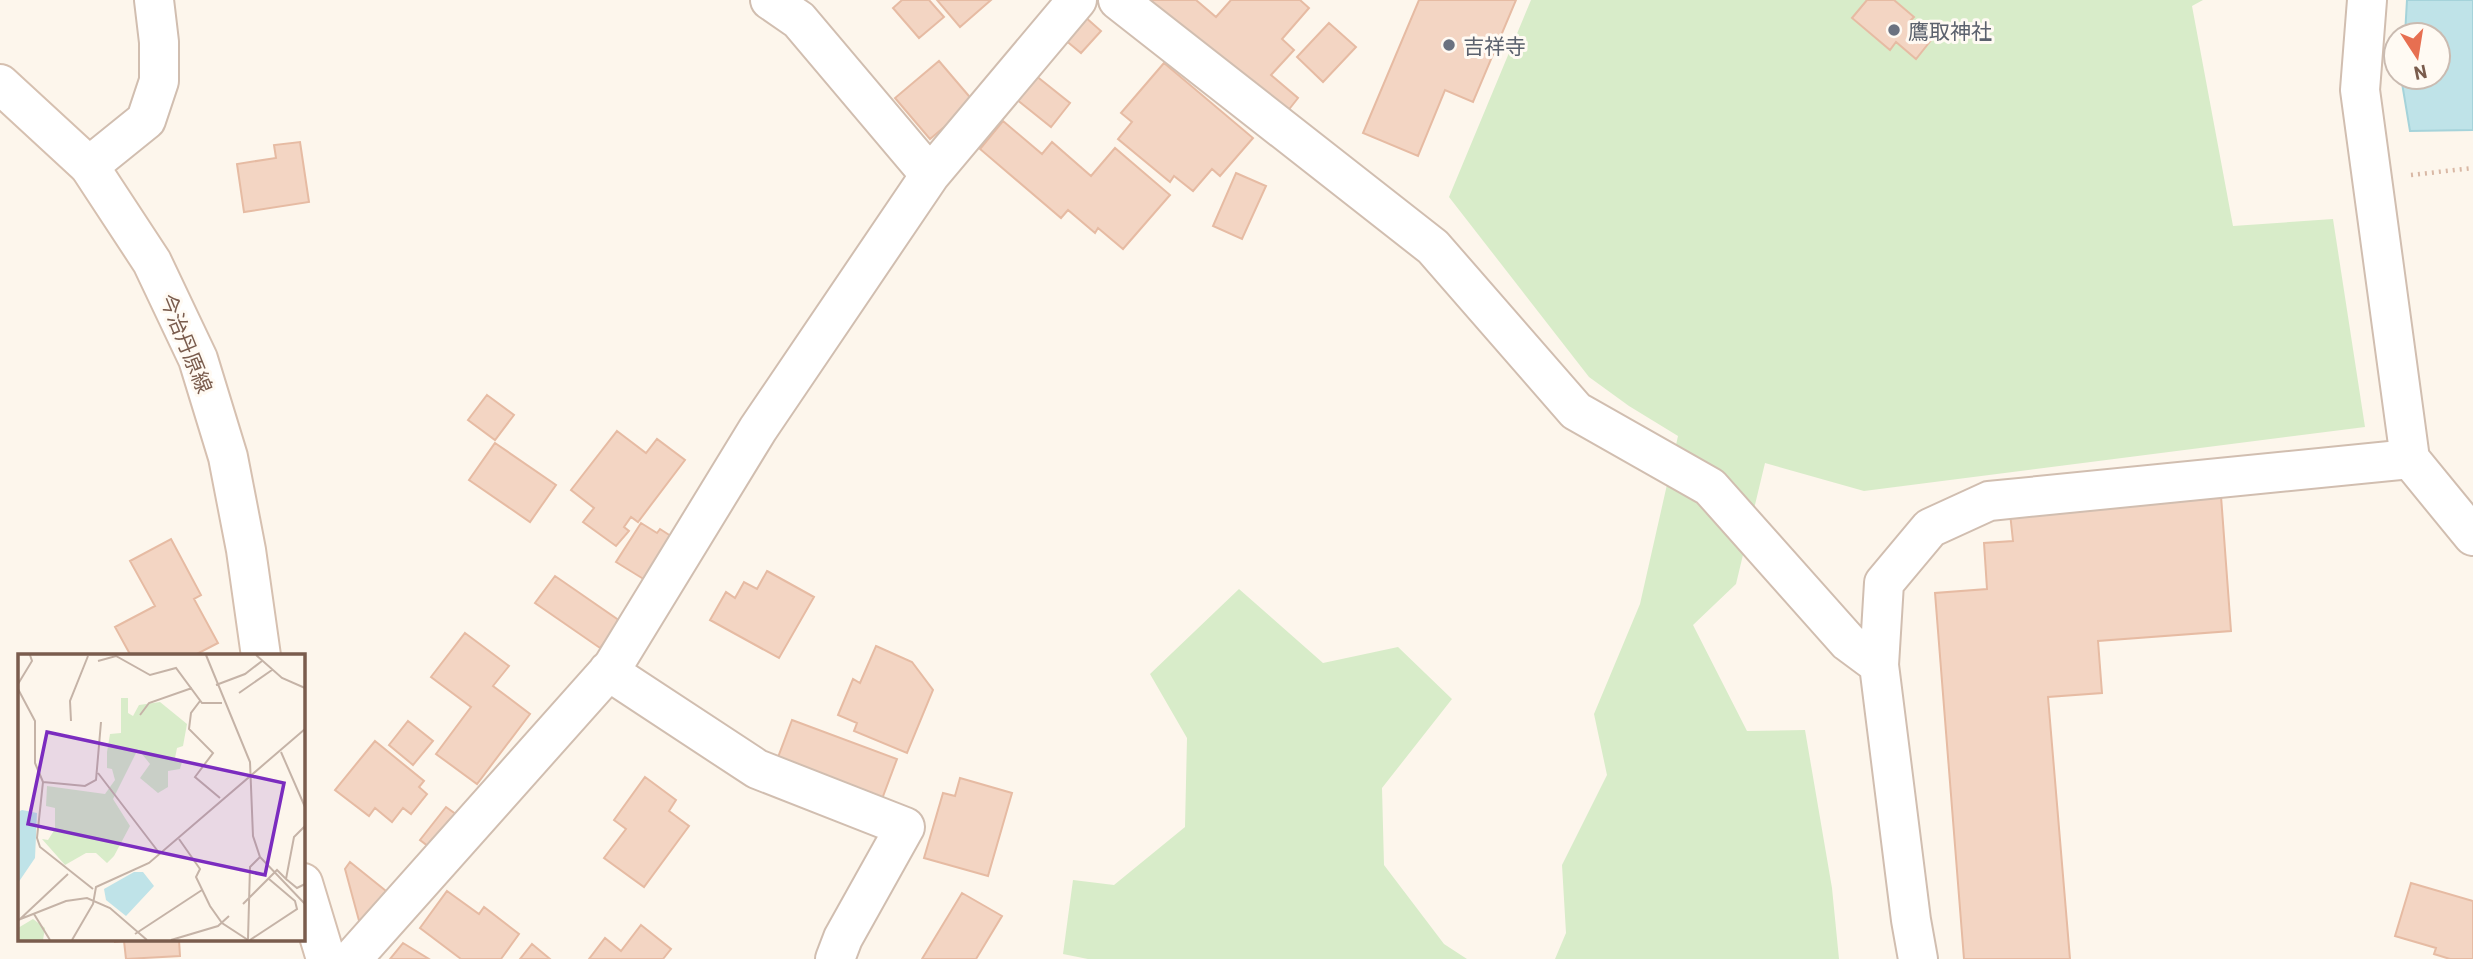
<svg xmlns="http://www.w3.org/2000/svg" width="2473" height="959" viewBox="0 0 2473 959" font-family="Barlow,'Noto Sans JP',sans-serif">
<style>
.green{fill:#d8ecc9}
.water{fill:#bfe3e8;stroke:#a5d3da;stroke-width:2}
.building{fill:#f3d5c3;stroke:#e6bba3;stroke-width:2}
.lines{fill:none;stroke-linecap:round;stroke-linejoin:round}
.minor-casing{stroke:#d1beb0;stroke-width:42}
.secondary-casing{stroke:#d6c0b0;stroke-width:42}
.path{stroke:#d9b8a5;stroke-width:4.5;stroke-dasharray:2 5;stroke-linecap:butt}
.minor{stroke:#fff;stroke-width:38}
.secondary{stroke:#fff;stroke-width:38}
.worship-dot{fill:#6b7280;stroke:#fffaf3;stroke-width:2.5}
.labels{text-anchor:middle;dominant-baseline:central;stroke-width:6;stroke-linejoin:round;paint-order:stroke}
.worship-label{font-size:21px;fill:#5b616d;stroke:#fffaf3;text-anchor:start}
.street-label{font-size:21px;fill:#7a5c4d;stroke:#fffaf3}
.inset-road{fill:none;stroke:#c5b3a7;stroke-width:2}
.view{fill:#7b2cbf;fill-opacity:0.15;stroke:#7b2cbf;stroke-width:3.5}
.inset-edge{fill:none;stroke:#7a5c4d;stroke-width:3.5}
</style>
<rect width="100%" height="100%" fill="#fdf6ec"/>
<path class="green" d="M1531,0H2203L2192,6L2233,226L2333,219L2365,427L1864,491L1765,463L1736,584L1693,625L1747,731L1805,730L1832,888L1839,959H1555L1566,933L1562,865L1607,775L1594,714L1640,604L1678,436L1629,406L1589,377L1449,197Z
M1239,589L1323,663L1398,647L1452,699L1382,788L1384,865L1444,944L1467,959H1088L1063,954L1073,880L1114,885L1185,827L1187,738L1150,674Z"/>
<path class="water" d="M2407,0H2473V130L2410,131L2401,77H2438V35H2405Z"/>
<path class="building" d="M902,0H929L944,17L919,38L893,8Z
M937,0H991L960,27Z
M1147,0H1196L1216,17L1231,0H1300L1309,8L1282,39L1294,50L1271,75L1298,98L1279,122Z
M1419,0H1516L1473,102L1445,90L1418,156L1363,133Z
M1867,0H1894L1914,17L1910,21L1932,39L1916,59L1896,42L1890,50L1852,18Z
M1084,16L1101,31L1081,53L1064,39Z
M1329,23L1356,47L1323,82L1297,57Z
M939,61L974,102L930,139L895,98Z
M1164,63L1253,138L1220,176L1212,169L1193,191L1174,176L1170,182L1118,139L1132,122L1121,113Z
M1035,75L1070,103L1051,127L1016,99Z
M1003,121L1042,154L1052,142L1091,176L1115,148L1170,195L1123,249L1098,228L1095,233L1068,210L1061,218L980,149Z
M300,142L309,202L244,212L237,164L276,158L274,145Z
M1236,173L1266,186L1242,239L1213,226Z
M487,395L514,415L495,440L468,420Z
M617,431L646,453L657,439L685,460L638,522L631,517L624,527L629,531L616,546L583,522L594,508L571,490Z
M495,443L556,485L530,522L469,480Z
M2221,496L2231,631L2098,641L2102,693L2048,697L2070,959H1964L1935,593L1987,589L1984,543L2013,541L2010,513Z
M641,523L657,533L660,529L677,540L650,583L616,562Z
M171,539L201,595L194,599L218,643L193,656H131L115,627L155,606L130,561Z
M767,571L814,597L779,658L710,620L726,592L735,598L744,582L757,589Z
M555,576L620,621L600,648L535,603Z
M465,633L509,666L493,686L530,714L477,784L436,754L471,707L431,677Z
M876,646L912,662L933,690L907,753L854,731L857,723L838,715L853,679L860,683Z
M792,720L897,759L882,799L777,760Z
M408,721L433,741L413,765L389,745Z
M375,741L424,781L419,787L427,794L411,814L403,808L392,822L375,808L369,816L335,790Z
M645,777L676,800L669,811L689,826L644,887L604,858L626,829L614,820Z
M960,778L1012,793L988,876L924,858L943,793L955,796Z
M446,807L464,820L437,853L420,840Z
M350,862L396,899L361,928L345,869Z
M2411,883L2473,901V959H2450L2434,954L2436,948L2395,936Z
M447,891L479,914L484,907L519,934L501,959H461L420,928Z
M962,893L1002,916L976,959H922Z
M641,925L671,949L663,959H589L605,938L621,951Z
M115,940H179L180,956L126,959L124,941L115,942Z
M403,943L429,959H390Z
M532,944L550,959H520Z"/>
<g class="lines">
<g class="minor-casing">
<path id="minor" d="M770,0L799,20L930,175
M1118,0L1433,247L1576,411L1710,487L1848,642L1879,665
M2367,0L2360,90L2410,459L2473,536
M89,166L146,120L159,81V42L154,0
M608,671L757,769L905,827L843,938L835,959
M352,959L613,666L758,429L930,175L1077,0
M1918,959L1911,920L1879,665L1884,583L1930,528L1989,501L2410,459"/>
</g>
<g class="secondary-casing">
<path id="secondary" d="M0,84L89,166L152,262L198,359L228,457L246,550L261,656
M303,883L326,959"/>
</g>
<path class="path" d="M2411,175L2473,168"/>
<use href="#minor" class="minor"/>
<use href="#secondary" class="secondary"/>
</g>
<g class="worship-dot">
<circle cx="1894" cy="30" r="7"/>
<circle cx="1449" cy="45" r="7"/>
</g>
<g class="labels">
<g class="worship-label">
<text x="1908" y="30">鷹取神社</text>
<text x="1463" y="45">吉祥寺</text>
</g>
<g class="street-label">
<text transform="translate(187 343) rotate(68)">今治丹原線</text>
</g>
</g>
<g transform="translate(18 654)">
<rect width="287" height="287" fill="#fdf6ec"/>
<path d="M103,44H110V59L115,62L121,51L142,48L169,70L165,92L159,94L157,104L164,108L162,115L150,117V133L140,139L122,124L132,110L120,95L95,145L112,172L96,202L89,209L78,199H68L47,211L24,185L30,186L37,175V154L28,152L29,132L87,140L97,126L94,115L89,114V98L92,80L103,79ZM15,265L27,274L25,286H0V274Z" fill="#d8ecc9"/>
<path d="M4,156L19,159L17,204L0,229V158ZM116,218H125L136,232L108,262L88,246L86,235Z" fill="#bfe3e8"/>
<path class="inset-road" d="M188,1L232,108L235,182L242,203L287,250M238,1L264,24L287,34M80,7L98,2L132,21L158,14L184,49H204M0,30L14,7L12,1M198,31L227,20L244,7M0,35L17,67V109L25,128L19,184L22,193L75,235M221,39L254,16M182,47L173,59L171,75L195,99L177,123L202,144M122,61L131,49L174,34M53,67L52,47L70,2M263,98L287,153M80,119L142,200M25,128L67,132L78,126L83,68M161,185L182,215L178,223L192,252L204,269L230,286M268,225L279,234L287,230M225,250L259,216L268,225L276,183L287,172M16,260L32,286M0,266L48,247L69,244L92,254L129,286M1,266L50,220M117,280L184,236M230,285L232,213L242,203M54,286L75,250L78,233L131,209L287,75M153,286L200,272L211,262M232,286L279,255L277,247L251,225"/>
<path class="view" d="M29,78L266,129L247,221L10,170Z"/>
<rect width="287" height="287" class="inset-edge"/>
</g>
<g transform="translate(2417 56) rotate(168)"><circle r="33" fill="#fffaf3" stroke="#cabbb1" stroke-width="2"/>
<path d="M0-5L12 26L0 18L-12 26Z" fill="#e76f51"/>
<text y="-10" font-size="19" font-weight="bold" text-anchor="middle" fill="#7a5c4d">N</text>
</g>
</svg>
